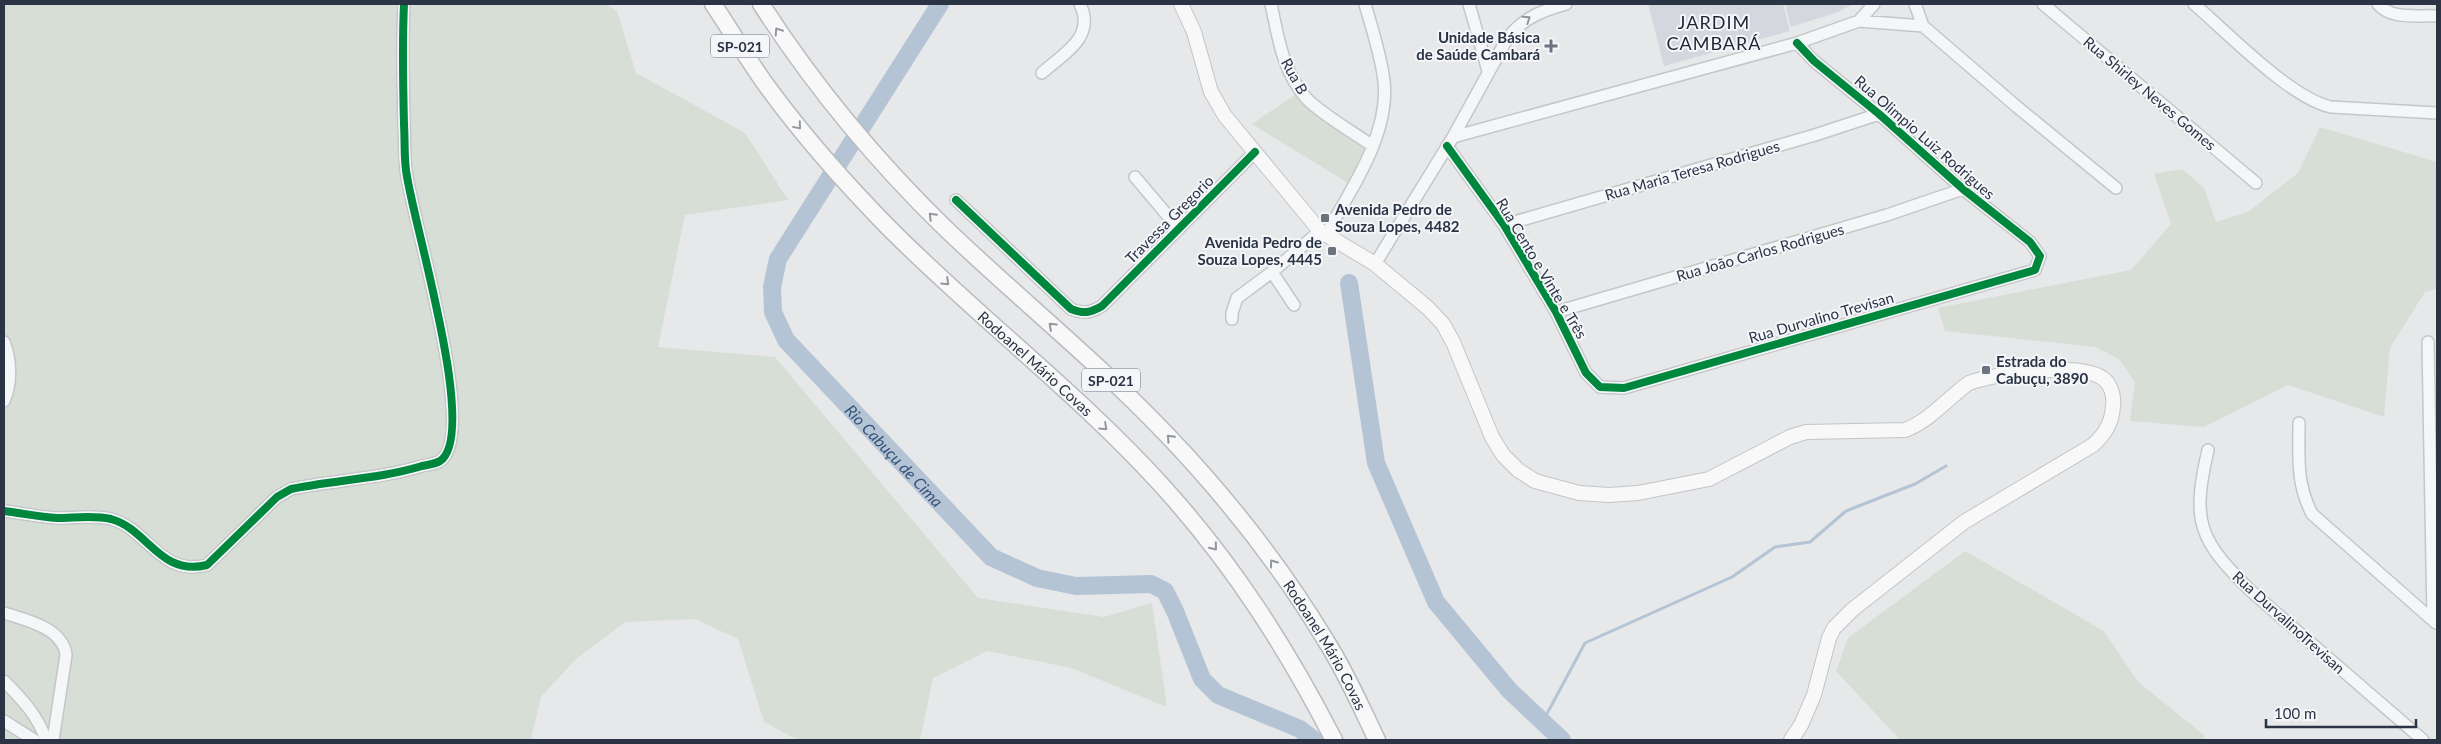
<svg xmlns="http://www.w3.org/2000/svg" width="2441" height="744" viewBox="0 0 2441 744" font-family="Lato,sans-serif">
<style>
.built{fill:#d4d7dd}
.green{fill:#d6ded6}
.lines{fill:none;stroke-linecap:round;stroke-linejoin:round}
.stream{stroke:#b4c4d5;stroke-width:3}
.river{stroke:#b4c4d5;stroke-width:18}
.minor-casing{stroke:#c4c6c8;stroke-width:14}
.major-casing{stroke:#c2c5c8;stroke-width:16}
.highway-casing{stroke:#b8bbbf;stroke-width:19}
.minor{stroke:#f5f6f7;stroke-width:11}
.major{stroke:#f8f8f8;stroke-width:14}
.highway{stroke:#f8f8f8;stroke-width:16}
.cycleway-casing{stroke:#f4f6f9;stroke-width:11}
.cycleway{stroke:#00873e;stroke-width:8}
.oneway{stroke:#90959e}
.oneway2{stroke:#92969e}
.poi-dot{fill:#6c737f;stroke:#f4f6f9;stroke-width:2}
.labels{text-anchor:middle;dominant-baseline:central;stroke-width:4;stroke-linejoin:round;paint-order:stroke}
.shield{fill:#f4f6f9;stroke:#676e7b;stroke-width:1}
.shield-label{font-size:14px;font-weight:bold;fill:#2b3445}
.poi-label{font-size:15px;font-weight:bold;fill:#2b3445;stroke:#f4f6f9;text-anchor:end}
.street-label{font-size:15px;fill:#2b3445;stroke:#f4f6f9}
.water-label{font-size:16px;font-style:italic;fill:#34527a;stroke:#f4f6f9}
.quarter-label{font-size:18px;letter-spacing:1px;fill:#1d2536;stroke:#f4f6f9}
</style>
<rect width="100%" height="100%" fill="#e6e8ea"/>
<path class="built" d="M1648,4H1783L1790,31L1664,66Z
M1785,4H1853L1838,12L1791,27Z"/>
<path class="green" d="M4,4H606L617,11L636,73L745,133L788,200L685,215L658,347L775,357L978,598L1104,617L1152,603L1167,707L1071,668L987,651L933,678L920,740H798L764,722L738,639L695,619L625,622L576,659L541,697L532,735L533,740H4Z
M1296,94L1327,122L1365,149L1348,183L1252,124Z
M2320,127L2437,162V289L2425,292L2390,348L2384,417L2288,385L2204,427L2130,421L2135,382L2119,359L2095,347L1945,331L1938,308L2131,270L2171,224L2154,174L2182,169L2204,188L2216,222L2248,212L2298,173Z
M1965,551L2104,631L2137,681L2205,736L2202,740H1900L1836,671L1848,638Z"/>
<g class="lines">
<path class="stream" d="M1542,723L1585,643L1732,577L1775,547L1810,542L1846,511L1915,484L1946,466"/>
<g class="river">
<path id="s1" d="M940,4L778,259L772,287L773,312L786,340L991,557L1037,578L1076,586L1151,584L1165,591L1175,611L1202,679L1218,695L1300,729L1314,740"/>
<path d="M1349,283L1376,463L1436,602L1509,690L1562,740"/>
</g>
<g class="minor-casing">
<path id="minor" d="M1271,4C1278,37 1283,73 1307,99C1324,116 1353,132 1373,146
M1469,4L1488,71
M1915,4L1923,26
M2043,4L2256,183
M2194,4C2228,33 2290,98 2331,107L2437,113
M2378,4C2391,20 2418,15 2437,16
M1859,21L1874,4
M1042,73C1064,53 1096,37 1080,4
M1453,137L1797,43L1859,21L1923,26L2016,106L2116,188
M1447,146L1504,225L1556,312L1586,373L1600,387L1624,388L2035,270L2040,256L2030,242L1963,189L1879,114L1814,61L1797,43
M1135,177L1179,229
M956,200L1071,309C1084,314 1090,313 1102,306L1255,152
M1504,225L1815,135L1879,114
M1325,236C1350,191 1390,135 1384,81C1381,55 1372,29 1365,4
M1375,264L1453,137L1507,39C1523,18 1541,11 1566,4
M1272,272L1294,305
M1556,312L1887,215L1963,189
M1232,319V313L1237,298L1272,272L1320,231
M4,342C11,360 12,383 4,401
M2428,342L2433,620
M2299,423C2299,457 2296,483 2312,514L2436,623
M2208,450C2191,523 2199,540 2252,592L2423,740
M4,511C21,513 39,517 57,518C74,518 94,515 111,519C148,529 160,577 207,565L277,497L291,489C334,480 379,479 422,466C427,465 435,464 440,461C480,434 411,217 406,170C404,155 405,140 404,125C403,84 402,44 404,4
M4,613C26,620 63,628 66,655L53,740
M4,681C22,699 38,716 46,740
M4,721L34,740"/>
</g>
<g class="major-casing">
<path id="major" d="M1181,4L1194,32L1211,92L1225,116L1320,231L1375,264L1428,308L1443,324L1453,342L1492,437L1503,455L1518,470L1535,481L1579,493L1609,495L1638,493L1709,479L1790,437L1806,432L1905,430C1924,423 1939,408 1954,395C1959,391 1964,386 1969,383C1994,373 2087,360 2106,381C2112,388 2114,398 2113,406C2112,423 2105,434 2093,445L1964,522L1852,610L1834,628L1829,638L1814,695L1801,725L1791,740"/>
</g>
<g class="highway-casing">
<g id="highway">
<path id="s2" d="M713,4C732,32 749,62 769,89C805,138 845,183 887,226C977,317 1081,395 1166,490C1235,567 1287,649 1334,740"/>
<path id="s3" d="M761,4C814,86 875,160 945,228C1019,299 1099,363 1169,437C1228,499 1282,568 1326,641C1346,672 1361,707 1377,740"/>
</g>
</g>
<use href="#minor" class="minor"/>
<use href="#major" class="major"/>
<use href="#highway" class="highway"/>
<g class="cycleway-casing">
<path id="cycleway" d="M1447,146L1504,225L1556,312L1586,373L1600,387L1624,388L2035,270L2040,256L2030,242L1963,189L1879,114L1814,61L1797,43
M956,200L1071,309C1084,314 1090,313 1102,306L1255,152
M4,511C21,513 39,517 57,518C74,518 94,515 111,519C148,529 160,577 207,565L277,497L291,489C334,480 379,479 422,466C427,465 435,464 440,461C480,434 411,217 406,170C404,155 405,140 404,125C403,84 402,44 404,4"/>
</g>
<use href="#cycleway" class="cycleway"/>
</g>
<defs><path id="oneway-chevron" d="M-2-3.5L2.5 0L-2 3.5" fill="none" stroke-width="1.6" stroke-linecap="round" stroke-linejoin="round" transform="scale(1.25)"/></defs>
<use class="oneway" href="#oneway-chevron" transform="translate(1527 19) rotate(-34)"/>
<g class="oneway2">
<use href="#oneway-chevron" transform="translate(778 31) rotate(-123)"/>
<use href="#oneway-chevron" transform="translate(798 126) rotate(50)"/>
<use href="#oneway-chevron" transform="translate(932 216) rotate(-135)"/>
<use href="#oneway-chevron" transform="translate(946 282) rotate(43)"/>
<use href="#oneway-chevron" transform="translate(1052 326) rotate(-137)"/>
<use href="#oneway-chevron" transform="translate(1104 427) rotate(43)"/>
<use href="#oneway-chevron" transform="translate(1170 438) rotate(-133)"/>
<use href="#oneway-chevron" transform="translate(1214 547) rotate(51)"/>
<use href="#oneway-chevron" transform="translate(1273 563) rotate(-126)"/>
</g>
<g class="poi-dot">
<path d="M1548.5 38.5h5v5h5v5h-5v5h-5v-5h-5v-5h5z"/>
<rect x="1320" y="213" width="10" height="10" rx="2.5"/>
<rect x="1327" y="246" width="10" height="10" rx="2.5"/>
<rect x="1981" y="365" width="10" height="10" rx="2.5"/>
</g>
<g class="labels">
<g class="shield">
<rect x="711" y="34.5" width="58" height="23" rx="4"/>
<rect x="1082" y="368.5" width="58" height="23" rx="4"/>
</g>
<g class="shield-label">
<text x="740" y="46">SP-021</text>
<text x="1111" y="380">SP-021</text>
</g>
<g class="poi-label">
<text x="1540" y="37">Unidade Básica<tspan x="1540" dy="17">de Saúde Cambará</tspan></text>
<text x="1335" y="209" text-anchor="start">Avenida Pedro de<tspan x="1335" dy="17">Souza Lopes, 4482</tspan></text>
<text x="1322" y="242">Avenida Pedro de<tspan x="1322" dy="17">Souza Lopes, 4445</tspan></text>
<text x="1996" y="361" text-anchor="start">Estrada do<tspan x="1996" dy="17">Cabuçu, 3890</tspan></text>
</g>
<g class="street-label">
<text transform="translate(1295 76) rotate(61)">Rua B</text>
<text transform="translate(2150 93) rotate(40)">Rua Shirley Neves Gomes</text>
<text transform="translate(1925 137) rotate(41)">Rua Olimpio Luiz Rodrigues</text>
<text transform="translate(1692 170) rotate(-16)">Rua Maria Teresa Rodrigues</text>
<text transform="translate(1169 219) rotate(-45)">Travessa Gregorio</text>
<text transform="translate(1760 252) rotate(-16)">Rua João Carlos Rodrigues</text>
<text transform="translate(1542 268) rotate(59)">Rua Cento e Vinte e Três</text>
<text transform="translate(1821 317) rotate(-16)">Rua Durvalino Trevisan</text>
<text stroke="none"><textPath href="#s2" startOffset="485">Rodoanel Mário Covas</textPath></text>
<text transform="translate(2289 622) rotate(42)">Rua DurvalinoTrevisan</text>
<text stroke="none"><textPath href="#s3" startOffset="858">Rodoanel Mário Covas</textPath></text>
</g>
<g class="water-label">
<text stroke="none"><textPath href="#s1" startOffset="545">Rio Cabuçu de Cima</textPath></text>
</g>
<g class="quarter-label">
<text x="1714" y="22">JARDIM<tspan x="1714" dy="21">CAMBARÁ</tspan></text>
</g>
</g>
<rect width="2441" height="744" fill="none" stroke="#2b3445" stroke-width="10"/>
<path d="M2266 719v8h150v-8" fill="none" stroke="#2b3445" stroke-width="2.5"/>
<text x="2274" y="719" font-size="15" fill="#2b3445" stroke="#f4f6f9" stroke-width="4" paint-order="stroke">100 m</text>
</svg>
